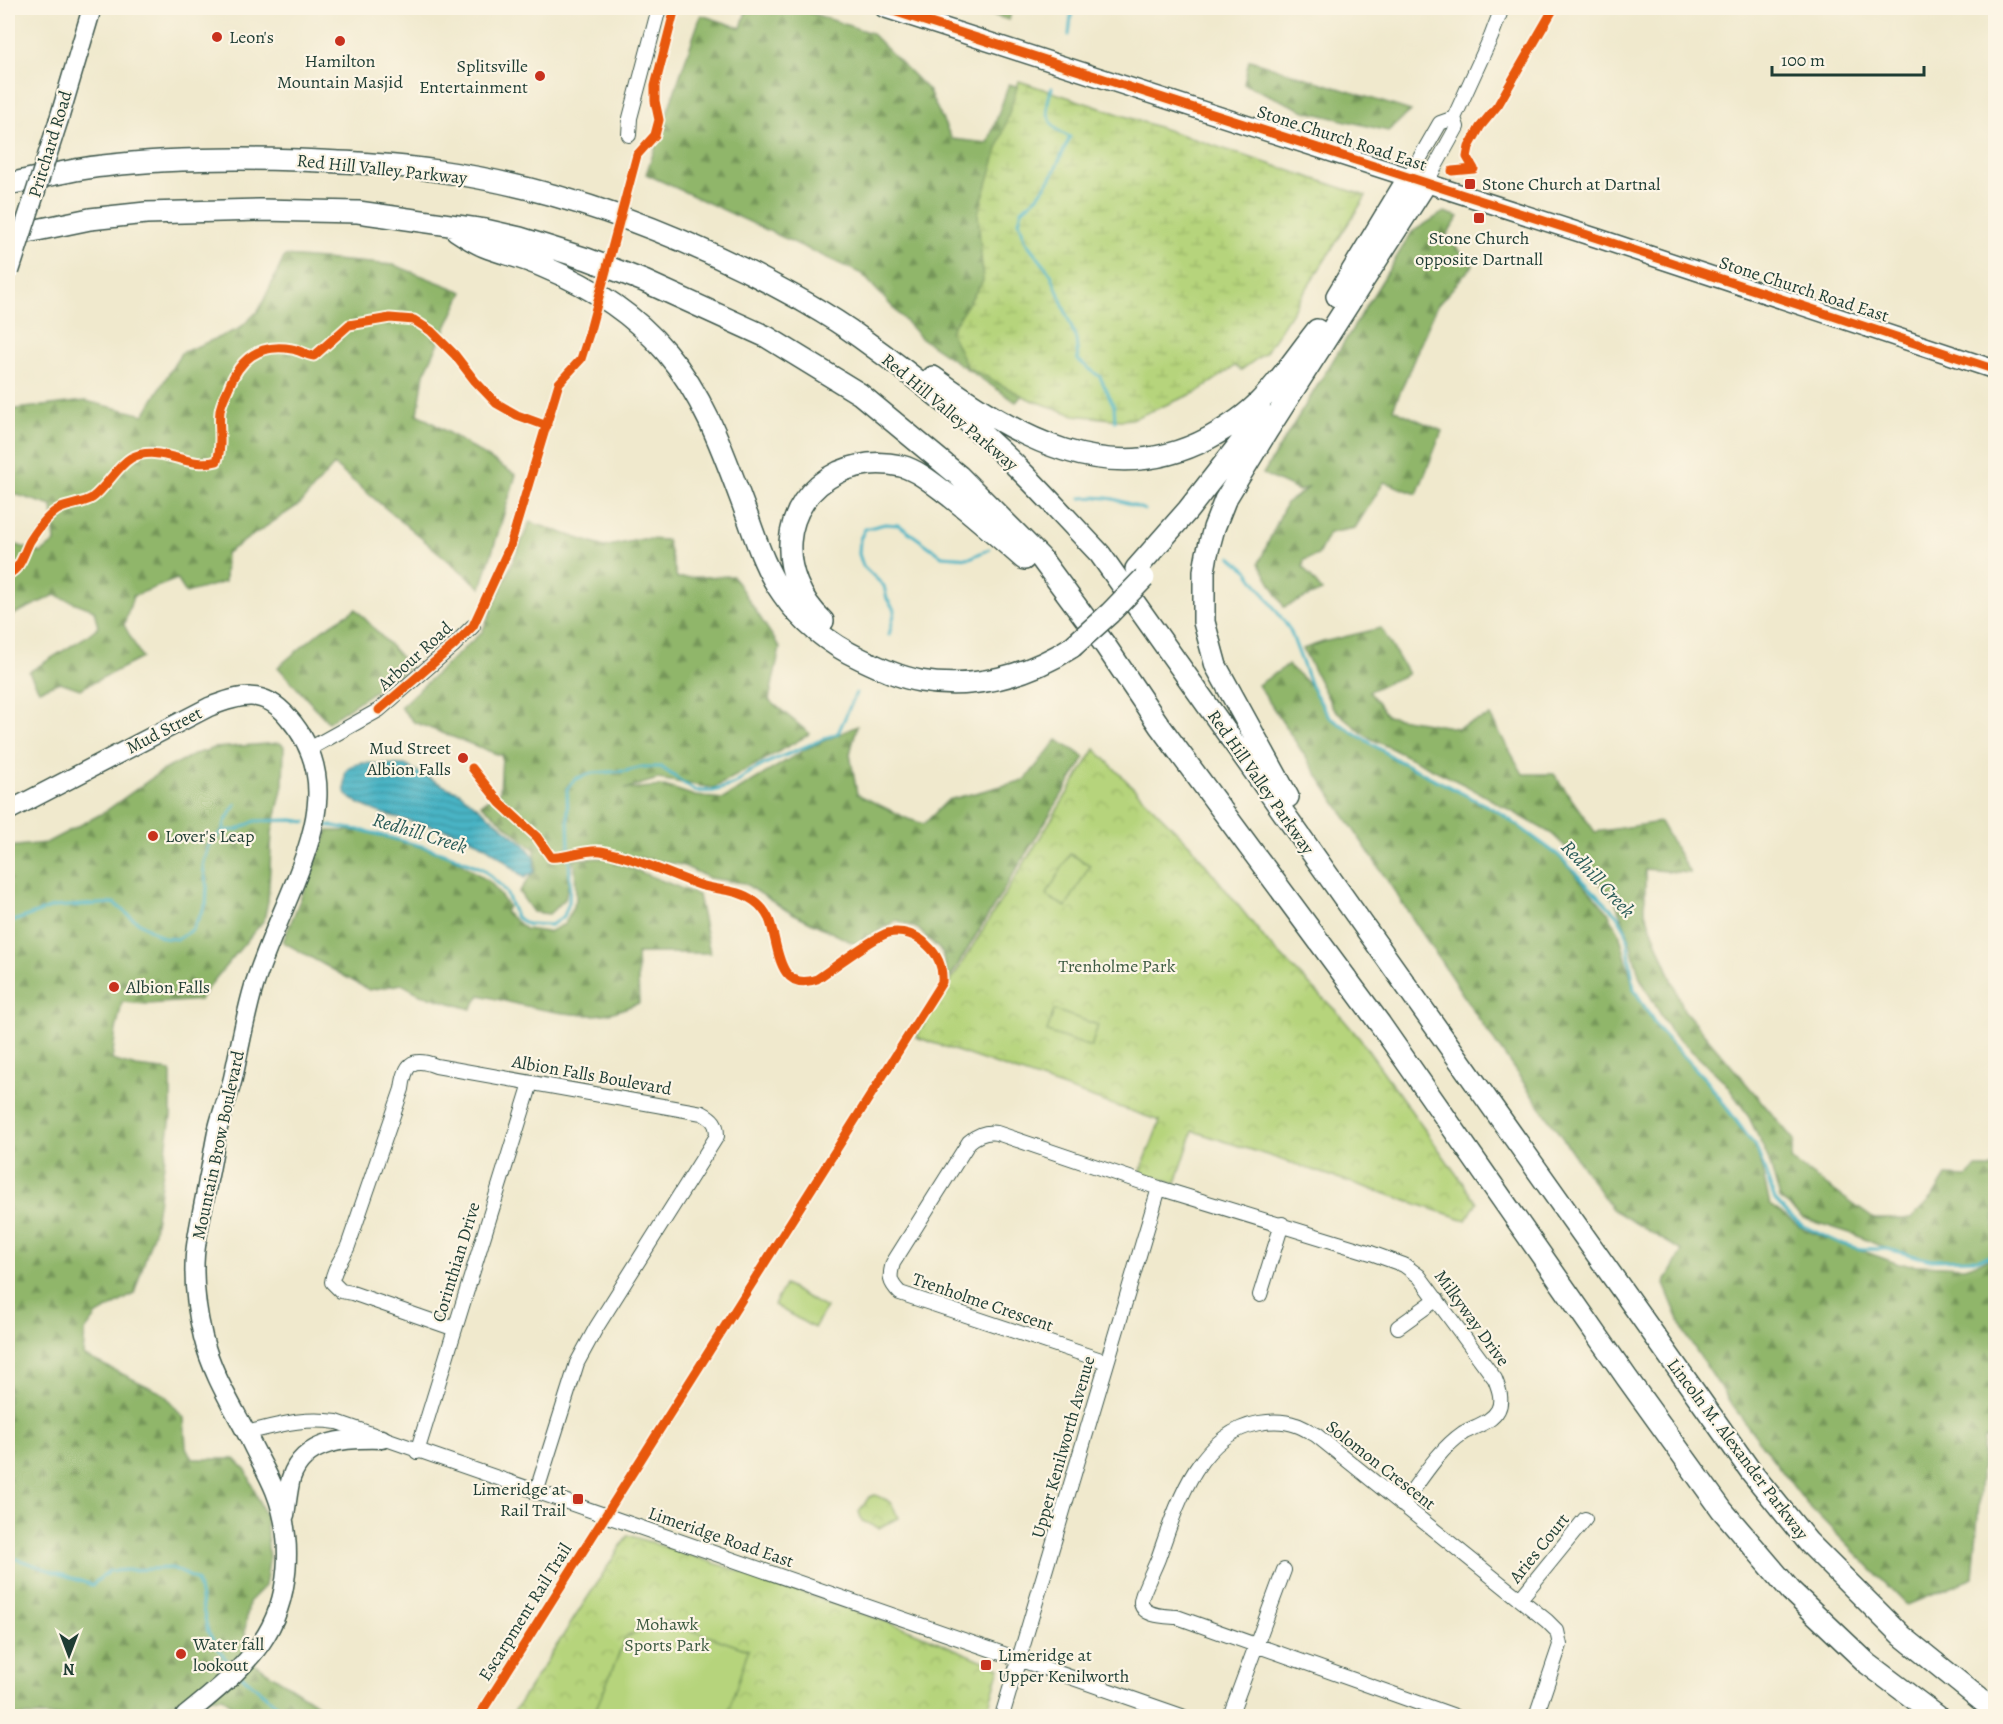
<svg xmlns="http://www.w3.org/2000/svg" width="2003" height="1724" viewBox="0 0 2003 1724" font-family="Alegreya,serif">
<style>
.forest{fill:url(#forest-firs);stroke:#587a50;stroke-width:1.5}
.wetland{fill:url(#wetland-marsh);stroke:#6a8858;stroke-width:1.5}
.park{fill:url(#park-crowns);stroke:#6a8858;stroke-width:1.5}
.garden{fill:#b6d47b;stroke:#6a8858;stroke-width:1.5}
.water{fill:url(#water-rules);stroke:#34787c;stroke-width:1.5}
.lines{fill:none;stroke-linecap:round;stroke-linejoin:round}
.stream{stroke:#48b4c5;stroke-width:3}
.minor-casing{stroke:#3e574b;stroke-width:16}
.major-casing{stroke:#3e574b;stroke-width:21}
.highway-casing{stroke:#3e574b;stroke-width:24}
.minor{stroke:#fff;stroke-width:14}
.major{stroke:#fff;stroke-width:18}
.highway{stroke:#fff;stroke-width:21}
.major-bridge-casing{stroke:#3e574b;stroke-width:21;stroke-linecap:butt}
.highway-bridge-casing{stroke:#3e574b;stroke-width:24;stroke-linecap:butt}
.major-bridge{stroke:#fff;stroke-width:18}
.highway-bridge{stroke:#fff;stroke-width:21}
.cycleway-casing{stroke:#fcf5e5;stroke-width:13}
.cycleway{stroke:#e8590c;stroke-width:9}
.poi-dot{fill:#c8321e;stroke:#fcf5e5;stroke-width:2}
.labels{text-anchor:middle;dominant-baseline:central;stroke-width:4.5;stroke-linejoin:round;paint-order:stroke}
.poi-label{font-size:18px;fill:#1f3d34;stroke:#fcf5e5;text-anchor:start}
.street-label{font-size:18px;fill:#1f3d34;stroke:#fcf5e5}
.park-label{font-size:18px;fill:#3d5b42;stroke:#fcf5e5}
.water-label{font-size:20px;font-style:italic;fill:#295b58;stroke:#fcf5e5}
</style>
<defs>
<pattern id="forest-firs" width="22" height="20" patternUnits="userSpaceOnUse" patternTransform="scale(1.5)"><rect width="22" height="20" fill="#90b66b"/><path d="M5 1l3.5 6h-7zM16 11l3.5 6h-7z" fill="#759559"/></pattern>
<pattern id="wetland-marsh" width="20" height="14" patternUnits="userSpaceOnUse" patternTransform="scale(1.5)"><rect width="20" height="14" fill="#b6d47b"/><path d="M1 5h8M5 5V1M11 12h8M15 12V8" fill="none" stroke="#9cb76b"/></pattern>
<pattern id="park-crowns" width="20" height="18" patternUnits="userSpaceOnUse" patternTransform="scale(1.5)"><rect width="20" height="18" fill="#b6d47b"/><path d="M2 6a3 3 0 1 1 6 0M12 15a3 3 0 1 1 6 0" fill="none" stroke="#9cb76b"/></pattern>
<pattern id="water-rules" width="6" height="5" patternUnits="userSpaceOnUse" patternTransform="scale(1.5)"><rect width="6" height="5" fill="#48b4c5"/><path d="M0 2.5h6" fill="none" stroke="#3b94a1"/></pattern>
</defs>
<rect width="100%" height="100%" fill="#fcf5e5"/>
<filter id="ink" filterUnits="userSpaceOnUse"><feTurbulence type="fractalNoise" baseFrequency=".0167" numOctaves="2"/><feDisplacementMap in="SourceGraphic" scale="12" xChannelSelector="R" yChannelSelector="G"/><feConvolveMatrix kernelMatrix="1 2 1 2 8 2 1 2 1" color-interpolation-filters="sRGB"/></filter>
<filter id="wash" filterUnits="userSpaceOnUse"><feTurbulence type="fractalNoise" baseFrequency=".008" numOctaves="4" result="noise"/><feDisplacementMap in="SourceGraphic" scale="24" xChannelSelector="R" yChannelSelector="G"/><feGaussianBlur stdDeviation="1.35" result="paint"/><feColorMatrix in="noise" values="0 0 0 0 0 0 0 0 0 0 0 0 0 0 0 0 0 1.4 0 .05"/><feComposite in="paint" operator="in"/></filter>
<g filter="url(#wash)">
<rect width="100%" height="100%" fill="#f0e9cd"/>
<path class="forest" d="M747,8H796L871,33L928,90L952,139L988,143L1009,84L1045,95L1066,349L1016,402L921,338L862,274L646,174L701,15L741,28Z
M970,8H1012L1009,20Z
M1249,60H1250L1411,111L1388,131L1305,111L1244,84Z
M1444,212L1459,217L1446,236L1473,265L1436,307L1393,409L1442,431L1417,494L1384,482L1355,528L1329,533L1318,555L1304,560L1303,567L1322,591L1284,607L1259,563L1286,503L1310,487L1299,491L1263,474L1412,232Z
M285,256L394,265L463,292L424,374L418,414L516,475L481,588L334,465L300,504L226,553L225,582L186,593L177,579L133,596L124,625L142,658L80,689L60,682L39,690L29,672L84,638L98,627L94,610L55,595L8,617V542L41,553L55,542L52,506L8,492V410L86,401L144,415L181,353L239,329L259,310Z
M530,522L604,547L643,539L667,540L677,578L733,576L780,648L769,700L810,734L714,788L658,779L625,789L665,786L695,796L723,799L806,749L857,726L850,754L857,794L908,819L924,824L948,800L1025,780L1057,740L1085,757L948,981L942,952L918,929L897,920L855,944L786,910L744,883L709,878L682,865L600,851L575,853L565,899L549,914L533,912L519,892L536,869L535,850L481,804L500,791L502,756L414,722L400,707L482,632Z
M356,609L410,667L328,722L278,667L322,630Z
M1381,628L1408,674L1369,691L1387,716L1457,728L1490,716L1523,774H1554L1595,832L1660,822L1690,873L1645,869V912L1684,1010L1794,1140L1791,1160L1874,1219H1911L1934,1195L1946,1176L1967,1177L1976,1168H1992L1995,1166V1255L1978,1259L1931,1260L1887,1249L1853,1234L1803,1218L1780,1198L1768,1158L1748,1115L1724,1081L1670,1031L1640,978L1627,931L1615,901L1578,859L1552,834L1467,786L1366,736L1333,708L1303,649L1323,642Z
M1288,665L1311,686L1329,717L1400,761L1499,812L1558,855L1607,911L1619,932L1634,989L1659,1030L1707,1081L1757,1149L1770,1205L1805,1230L1899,1264L1964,1267L1995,1257V1438H1984L1973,1578L1907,1605L1806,1503L1732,1405L1684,1332L1664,1284L1682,1251L1612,1209L1479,1019L1258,685Z
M280,743L284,746L283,785L272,832L268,901L264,920L206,990L200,1000L148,1004L122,1002L116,1030L112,1060L136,1067L171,1071V1116L154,1231L134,1294L97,1315L85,1331L83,1355L164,1394L184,1418L186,1447L192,1459H235L246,1470L266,1518L269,1561L265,1586L249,1602L245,1630L246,1645L255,1664L331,1713L332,1716H246L222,1697L189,1698L151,1709L135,1716H8V847L46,843L103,813L162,771L195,754L215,748Z
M328,831H365L449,855L491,883L508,906L505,912L525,929L548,932L565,924L576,900L575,859L605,858L698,895L710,953H637L639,1003C627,1007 615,1013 603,1014C570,1019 513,1003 480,995L471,1009L420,994L402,984L369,990L283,942Z"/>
<path class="wetland" d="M1019,81L1366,196L1266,352L1241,370L1235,366L1197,392L1132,419L1121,420L1074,415L1029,399L967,367L950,331L983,281L978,213Z"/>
<path class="park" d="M1095,749L1190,845L1269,944L1338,1013L1360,1039L1477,1203L1466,1220L1193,1131L1176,1183L1140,1173L1160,1121L916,1037Z
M875,1495C891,1501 892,1502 898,1518L879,1528L862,1521L859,1512L869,1497Z
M628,1535L769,1581L910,1630L1000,1668L986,1716H511Z"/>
<path class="garden" d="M1070,854L1090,865L1066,907L1046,896Z
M1054,1010L1098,1025L1091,1047L1047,1032Z
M785,1285L826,1308L814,1328L774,1305Z
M665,1621L748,1650L727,1716H593L626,1637Z"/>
<path class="water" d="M361,763L405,765L446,787L459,792L524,844L534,856V872L524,878C505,861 487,844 463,835C430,822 368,818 345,793V772L351,766Z"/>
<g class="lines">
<path class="stream" d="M1069,35L1072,8
M1052,88C1043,110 1047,128 1070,137L1051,178L1038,196L1022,210L1019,221L1026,242L1051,274L1076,339L1078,360L1100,377L1114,406L1115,421
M1081,498C1108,495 1120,500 1145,510
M1231,557L1247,570L1290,630L1311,686L1329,717L1399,761L1499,812L1558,855L1617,915L1626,931L1634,989L1659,1030L1707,1081L1757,1149L1775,1200L1789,1215L1803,1226L1842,1244L1861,1249H1887L1931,1260L1978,1259L1996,1255
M889,635L895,611L887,599L884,586L863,566L859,554L860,539L865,529L885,524L899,525L942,556L970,558L989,549
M319,824L365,831L421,846L449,855L483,869L502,887L507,894L516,917L527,924L551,925L564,916L569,902L570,881L567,789L575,779L592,773L626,771L642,767H661L695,791H713L735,784L750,772L769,762L838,733L856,693
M223,831L225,822L236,804
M8,923L53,907L114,903L132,918L163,938L178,939L192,930L206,904L207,887L203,866L208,846L223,831L237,830L255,821L293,820L306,822
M8,1556L92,1585L109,1571L172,1568L197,1580L208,1632L226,1660L225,1658L232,1666
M241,1675L290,1716"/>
</g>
</g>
<g filter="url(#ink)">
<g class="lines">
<g class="minor-casing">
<path id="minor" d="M629,135L630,118L659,8
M1409,177L1440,123L1454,118
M1426,183L1457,127L1454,118L1491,37L1502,8
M309,749L379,710L453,646L473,626
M1260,1295L1282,1224
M1398,1327L1437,1299
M455,1329L352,1293L341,1291L332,1282C333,1269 343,1258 348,1246L402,1089C405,1065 411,1056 436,1066L702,1113C713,1119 717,1123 717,1136L596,1328L577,1363L536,1493
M1107,1362L900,1293C889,1282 889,1277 893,1263L969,1142C977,1135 986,1131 997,1133L1159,1188L1371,1253L1404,1265L1419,1276L1495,1379C1499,1389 1503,1400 1498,1410C1491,1423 1475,1426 1463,1433C1438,1450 1420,1481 1402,1505
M246,1433C279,1425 302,1417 337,1422L1182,1716
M417,1452L531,1083
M1520,1599L1585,1519
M1002,1716L1159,1188
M1230,1716L1284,1570
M1455,1716L1177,1617C1166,1616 1144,1617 1141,1603C1140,1595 1156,1566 1159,1556C1177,1505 1198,1434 1259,1423C1271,1421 1285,1421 1296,1425C1303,1427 1310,1432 1316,1435L1547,1621L1557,1631L1560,1645L1536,1716"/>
</g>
<g class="major-casing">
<path id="major" d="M884,8L1597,238L1996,370
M59,119L92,8
M8,811L209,707C240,695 264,688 288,717C334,769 318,824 295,882C281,917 265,951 254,986C245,1016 240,1047 233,1078C229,1095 222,1111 218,1128C214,1145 212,1163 208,1180C204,1205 197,1231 195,1255C193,1282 197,1312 203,1337C212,1374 232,1405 249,1438C257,1456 268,1473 275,1491C294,1539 291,1600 261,1643C241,1671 211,1695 185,1716
M285,1515C287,1503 288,1490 291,1478C304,1439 348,1438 382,1439"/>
</g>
<g class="highway-casing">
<path id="highway" d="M8,184C39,178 71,169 103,166C168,158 233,158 298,160C345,162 392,164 438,171C545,186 648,222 745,270C785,291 824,311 861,338C918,379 975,424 1025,475C1050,500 1075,528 1100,554L1752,1473L1808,1542L1902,1636L1996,1712
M456,230C465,236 474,242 484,246C504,254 525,258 544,267C590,286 633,313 666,352C707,400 726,460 748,518C757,543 766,571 782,593C801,621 829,644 861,659C880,668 899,677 920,681C973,690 1028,676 1072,647
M8,236L90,219L146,213L260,210L358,212L485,230L520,238L587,259L644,281L767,337L860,394L959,476L1040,557L1105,645L1159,725L1380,1024L1627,1378L1722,1510L1791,1591L1868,1664L1937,1716
M1337,296L1409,177
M933,377C1015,436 1108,492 1209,438C1227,428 1245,417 1260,401C1281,380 1298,354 1317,330
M1136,569L1188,510L1263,414
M823,621C776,577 777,502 839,472C859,463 879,461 901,466C920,471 936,486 951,497C976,517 1000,538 1024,559
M1288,797L1216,666L1204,622V571L1207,554L1214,528L1225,500L1267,431L1426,183"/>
</g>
<use href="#minor" class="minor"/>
<use href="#major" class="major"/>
<use href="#highway" class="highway"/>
<g class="major-bridge-casing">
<path id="major-bridge" d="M10,271L59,119"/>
</g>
<g class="highway-bridge-casing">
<path id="highway-bridge" d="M1072,647L1110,613L1144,578"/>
</g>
<use href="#major-bridge" class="major-bridge"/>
<use href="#highway-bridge" class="highway-bridge"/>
<g class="cycleway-casing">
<path id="cycleway" d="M884,8L1597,238L1996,370
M1452,171L1474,169L1467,157L1469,147L1480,127L1498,105L1554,8
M8,574C21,569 24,552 30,541C37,530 49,513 61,508C71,504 84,503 92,498C106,488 117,466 131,458C160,443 188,470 217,461C223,444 218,428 220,411C221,403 225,396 228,389C239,360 258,343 292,349C299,350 306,355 314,356L349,325L390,318L414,320L431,331L455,355L475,381L496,403L517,415L547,426
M379,710L453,646L473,626L510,546L559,383L581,359L589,334L637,155L655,135L659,120L655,101V86L675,8
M472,768L500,803L537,837L551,857C564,859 584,849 601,851C634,857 666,873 697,884C716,891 737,888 754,901C760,905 766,913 769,919C779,943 776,994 817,979C832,969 875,936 888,933C902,930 918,935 927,945C938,955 943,966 942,982L479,1716"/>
</g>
<use href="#cycleway" class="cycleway"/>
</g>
</g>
<g class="poi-dot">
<circle cx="217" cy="37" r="6"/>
<circle cx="340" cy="41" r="6"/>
<circle cx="540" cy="76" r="6"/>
<rect x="1464" y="178" width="12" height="12" rx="3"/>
<rect x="1473" y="212" width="12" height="12" rx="3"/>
<circle cx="463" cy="758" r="6"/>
<circle cx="153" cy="836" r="6"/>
<circle cx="114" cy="987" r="6"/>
<rect x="572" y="1493" width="12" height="12" rx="3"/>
<circle cx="181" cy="1654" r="6"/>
<rect x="980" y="1659" width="12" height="12" rx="3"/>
</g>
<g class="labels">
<g class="poi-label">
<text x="229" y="37">Leon's</text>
<text x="340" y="61" text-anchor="middle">Hamilton<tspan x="340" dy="21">Mountain Masjid</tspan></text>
<text x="528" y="66" text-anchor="end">Splitsville<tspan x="528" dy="21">Entertainment</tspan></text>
<text x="1482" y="184">Stone Church at Dartnal</text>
<text x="1479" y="238" text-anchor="middle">Stone Church<tspan x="1479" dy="21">opposite Dartnall</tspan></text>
<text x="451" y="748" text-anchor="end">Mud Street<tspan x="451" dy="21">Albion Falls</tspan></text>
<text x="165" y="836">Lover's Leap</text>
<text x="126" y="987">Albion Falls</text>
<text x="566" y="1489" text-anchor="end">Limeridge at<tspan x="566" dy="21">Rail Trail</tspan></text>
<text x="193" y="1644">Water fall<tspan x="193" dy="21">lookout</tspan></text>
<text x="998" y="1655">Limeridge at<tspan x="998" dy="21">Upper Kenilworth</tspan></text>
</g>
<g class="street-label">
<text transform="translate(1342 138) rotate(18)">Stone Church Road East</text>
<text transform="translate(50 144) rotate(-73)">Pritchard Road</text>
<text transform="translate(382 169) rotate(6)">Red Hill Valley Parkway</text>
<text transform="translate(1804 289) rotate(18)">Stone Church Road East</text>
<text transform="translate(950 412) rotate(40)">Red Hill Valley Parkway</text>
<text transform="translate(415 656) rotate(-42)">Arbour Road</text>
<text transform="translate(164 730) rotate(-27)">Mud Street</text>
<text transform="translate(1261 782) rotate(55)">Red Hill Valley Parkway</text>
<text transform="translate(592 1075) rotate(10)">Albion Falls Boulevard</text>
<text transform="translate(218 1145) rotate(-78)">Mountain Brow Boulevard</text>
<text transform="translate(456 1262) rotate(-73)">Corinthian Drive</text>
<text transform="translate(983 1302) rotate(19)">Trenholme Crescent</text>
<text transform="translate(1472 1318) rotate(54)">Milkyway Drive</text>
<text transform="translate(1063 1447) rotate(-74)">Upper Kenilworth Avenue</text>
<text transform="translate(1738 1449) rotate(53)">Lincoln M. Alexander Parkway</text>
<text transform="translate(1381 1465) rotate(38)">Solomon Crescent</text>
<text transform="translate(721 1537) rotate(19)">Limeridge Road East</text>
<text transform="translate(1539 1548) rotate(-51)">Aries Court</text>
<text transform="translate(525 1612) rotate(-58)">Escarpment Rail Trail</text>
</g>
<g class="park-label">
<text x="1117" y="966">Trenholme Park</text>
<text x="667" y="1624">Mohawk<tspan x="667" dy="21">Sports Park</tspan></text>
</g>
<g class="water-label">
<text transform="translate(420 833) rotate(17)">Redhill Creek</text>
<text transform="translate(1598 879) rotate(47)">Redhill Creek</text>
</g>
</g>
<rect width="2003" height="1724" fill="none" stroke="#fcf5e5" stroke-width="30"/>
<g transform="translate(69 1655) rotate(180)" stroke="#fcf5e5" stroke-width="4.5" paint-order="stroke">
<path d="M0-4.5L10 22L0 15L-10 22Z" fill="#1f3d34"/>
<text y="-9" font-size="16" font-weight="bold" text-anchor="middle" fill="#1f3d34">N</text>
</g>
<path d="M1772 66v9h152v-9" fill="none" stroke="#1f3d34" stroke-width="3"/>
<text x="1781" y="66" font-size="18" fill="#1f3d34" stroke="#fcf5e5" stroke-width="4.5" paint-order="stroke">100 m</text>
</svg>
